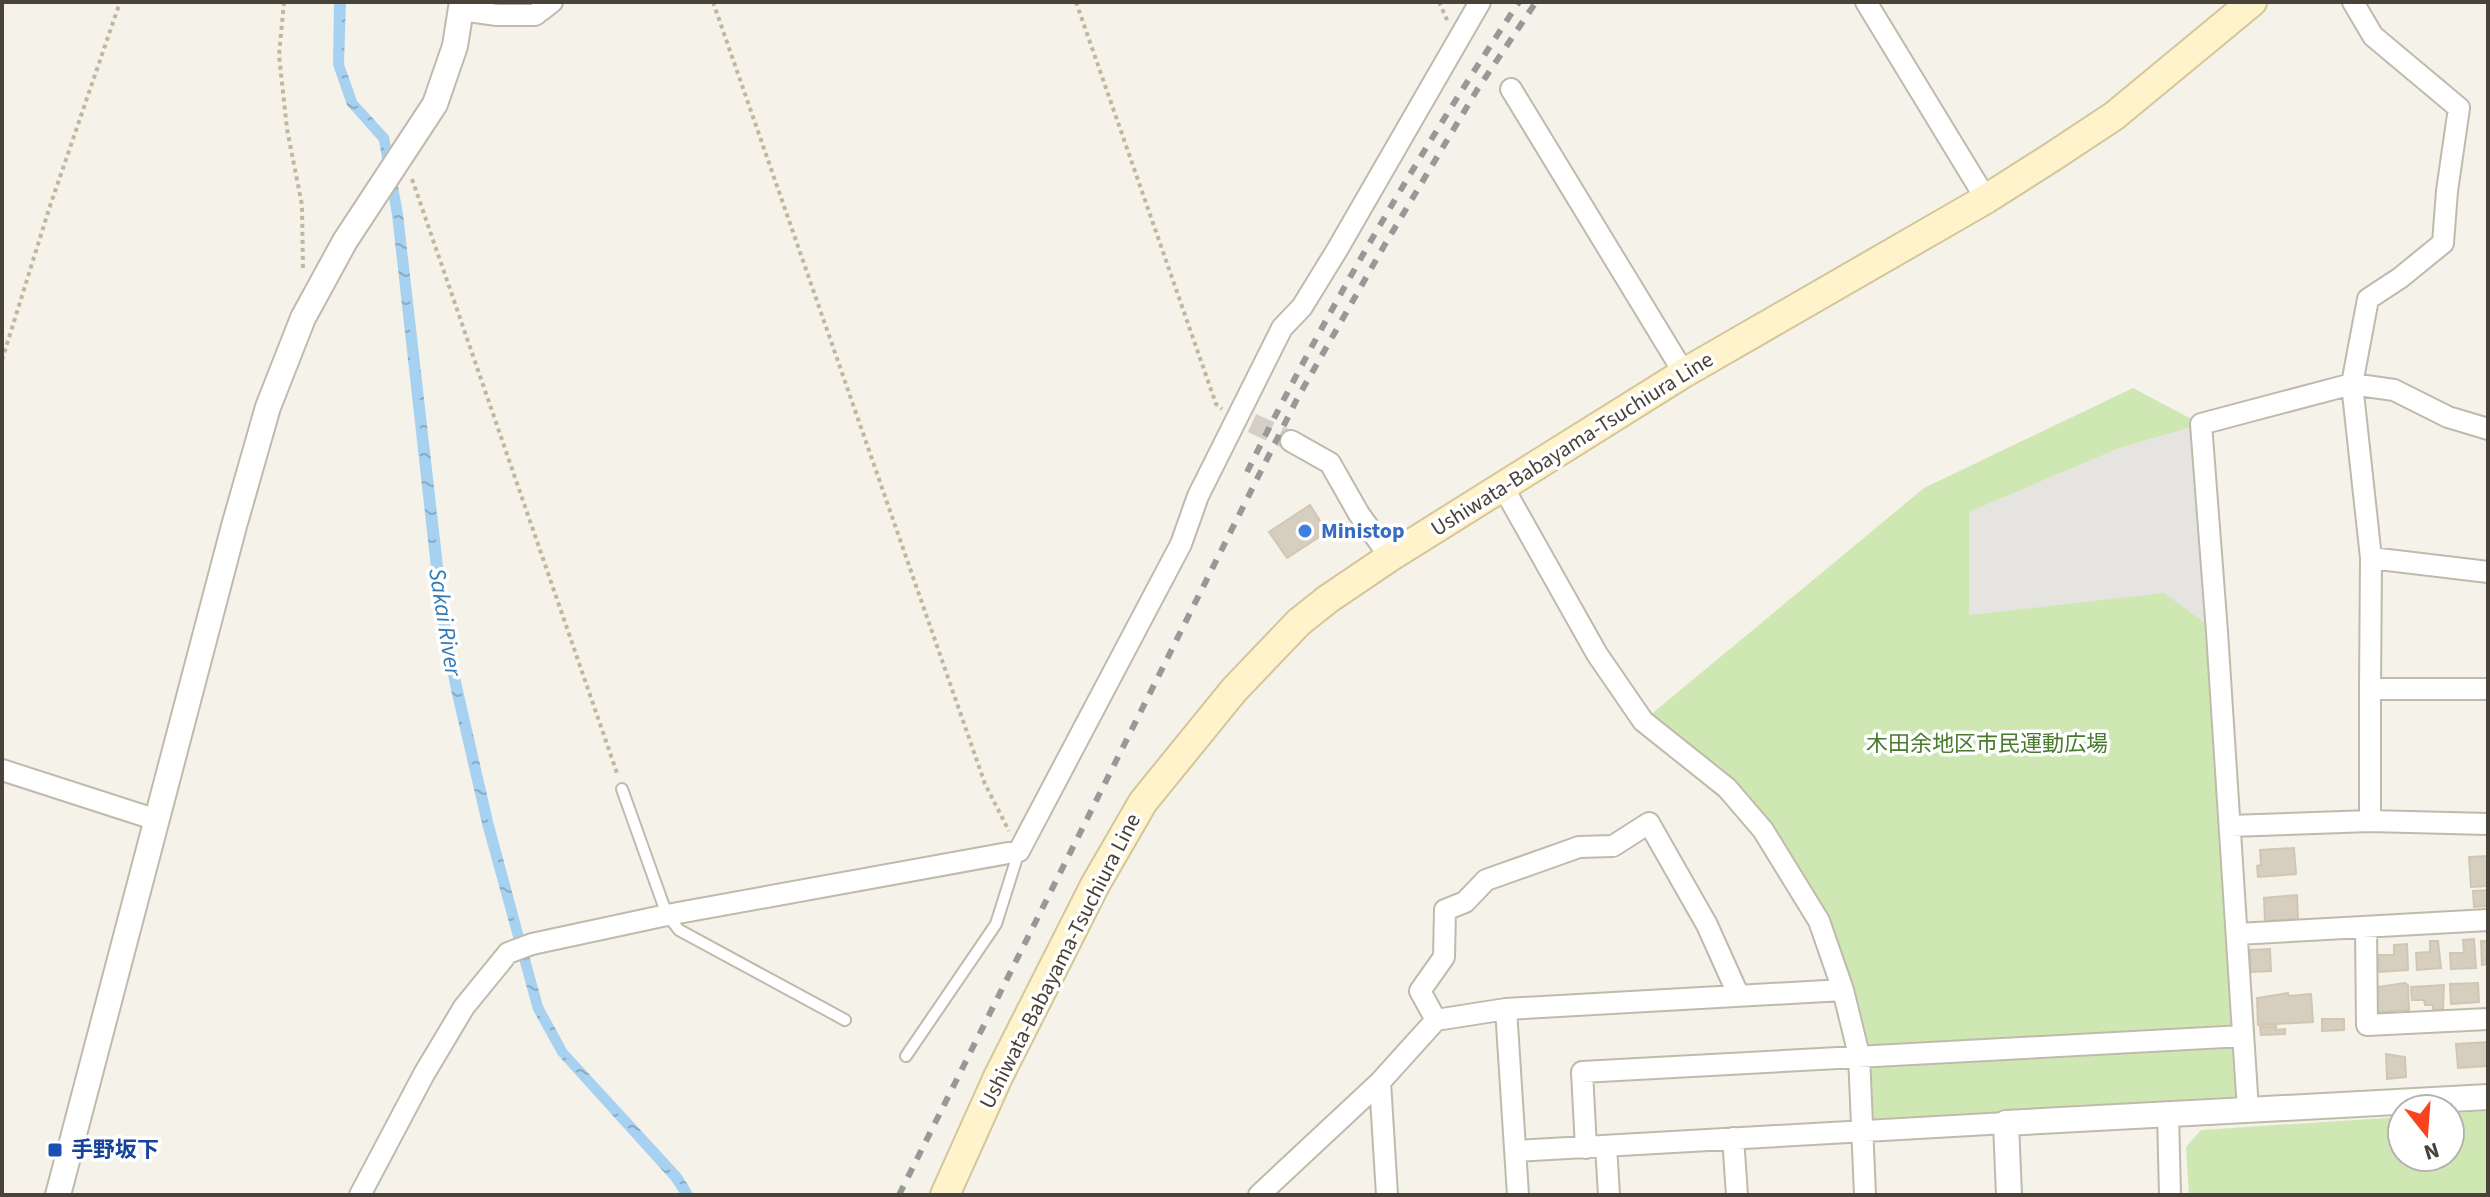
<svg xmlns="http://www.w3.org/2000/svg" width="2490" height="1197" viewBox="0 0 2490 1197" font-family="'Source Sans 3','Noto Sans JP',sans-serif">
<style>
.park{fill:#cfe8b3}
.parking{fill:#e6e4e1}
.water{fill:url(#water-ripples)}
.building{fill:#d6cebf;stroke:#d1c6b2;stroke-width:2}
.lines{fill:none;stroke-linecap:round;stroke-linejoin:round}
.minor-tunnel{stroke:#d3cfc6;stroke-width:20;stroke-dasharray:20 10;stroke-linecap:butt}
.service-casing{stroke:#c0baac;stroke-width:14}
.minor-casing{stroke:#c0baac;stroke-width:24}
.tertiary-casing{stroke:#c0baac;stroke-width:28}
.secondary-casing{stroke:#d4c69a;stroke-width:32}
.path{stroke:#c2b69d;stroke-width:4;stroke-dasharray:4 4;stroke-linecap:butt}
.service{stroke:#fff;stroke-width:10}
.minor{stroke:#fff;stroke-width:20}
.tertiary{stroke:#fff;stroke-width:24}
.secondary{stroke:#fef3ca;stroke-width:28}
.rail{stroke:#989898;stroke-width:6;stroke-dasharray:10 10;stroke-linecap:butt}
.shop-dot{fill:#3f7fe0;stroke:#fff;stroke-width:3}
.transit-dot{fill:#1a4fb4;stroke:#fff;stroke-width:3}
.labels{text-anchor:middle;dominant-baseline:central;stroke-width:7;stroke-linejoin:round;paint-order:stroke}
.street-label{font-size:22px;fill:#494238;stroke:#fff}
.shop-label{font-size:22px;font-weight:bold;fill:#366cbe;stroke:#fff;text-anchor:start}
.park-label{font-size:22px;fill:#477b2b;stroke:#fff}
.transit-label{font-size:22px;font-weight:bold;fill:#164399;stroke:#fff;text-anchor:start}
.water-label{font-size:24px;font-style:italic;fill:#317ab4;stroke:#fff}
</style>
<defs>
<pattern id="water-ripples" width="26" height="14" patternUnits="userSpaceOnUse" patternTransform="scale(2)"><rect width="26" height="14" fill="#a7d1f0"/><path d="M2 4q2-2 4 0t4 0M15 11q2-2 4 0t4 0" fill="none" stroke="#8aabc3"/></pattern>
</defs>
<rect width="100%" height="100%" fill="#f5f2ea"/>
<path class="park" d="M2133,388L2201,424L2248,1110L1862,1131L1843,990L1763,830L1643,721L1924,488Z
M2488,1111V1195H2189L2186,1147L2201,1130L2402,1117V1157H2450V1113Z"/>
<path class="parking" d="M2201,424L2217,632L2164,593L1969,615V512L2119,448Z"/>
<path class="water" d="M334,2H346L344,64L357,101L389,136L403,214L448,610L462,686L493,821L530,959L543,1006L567,1050L681,1174L694,1195H681L671,1180L558,1055L533,1010L482,824L451,690L436,613L392,215L379,141L347,105L333,65Z"/>
<path class="building" d="M1310,505L1327,532L1287,558L1269,532Z
M2294,848L2296,874L2258,877L2257,866L2261,865L2260,850Z
M2488,856V886L2471,887L2469,857Z
M2488,890V906L2474,907L2473,891Z
M2297,895L2298,919L2265,921L2264,898Z
M2474,939L2476,968L2451,969L2450,953H2464L2463,940Z
M2430,941H2438L2441,968L2417,970L2416,953L2430,952Z
M2481,941H2488V964L2482,965Z
M2407,944L2408,970L2379,972L2378,955H2394V945Z
M2270,949L2271,971L2251,972L2250,950Z
M2405,983L2408,985L2409,1010L2378,1012L2377,987Z
M2478,983L2479,1002L2451,1004L2450,984Z
M2444,985L2443,1009L2433,1010V1005H2425L2424,1000H2412L2411,987Z
M2288,993L2289,996L2311,994L2313,1022L2258,1025L2257,998Z
M2322,1019H2344V1030L2322,1031Z
M2276,1026V1030L2285,1029V1034L2261,1035L2260,1027Z
M2488,1042V1066L2458,1068L2456,1044Z
M2386,1054L2405,1057L2406,1077L2387,1079Z"/>
<g class="lines">
<path class="minor-tunnel" d="M1252,423L1291,441"/>
<g class="service-casing">
<path id="service" d="M622,789L667,915L679,930L845,1020
M906,1056L996,924L1019,851"/>
</g>
<g class="minor-casing">
<path id="minor" d="M1866,2L1986,199
M2353,2L2373,36L2459,108L2447,191L2443,243L2400,278L2368,299L2352,384L2371,558L2370,689H2488
M461,10L497,15H535L552,2
M1511,89L1684,373
M1291,441L1330,463L1359,514L1390,557
M1503,487L1597,654L1643,721L1727,788L1763,830L1819,921L1843,990L1859,1055L1865,1195
M2371,558L2488,572
M2,770L157,820
M2370,821V689
M2230,826L2370,821L2488,824
M2366,927L2367,1025L2488,1019
M2237,934L2488,920
M1506,1009L1518,1195
M1436,1020L1420,991L1444,957L1445,910L1465,902L1486,880L1579,847L1613,846L1649,823L1707,925L1738,994
M2248,1110L2217,632L2201,424L2352,384L2394,390L2448,417L2488,429
M2168,1113L2170,1195
M1733,1138L1737,1195
M1606,1146L1609,1195
M1586,1148L1582,1072L2243,1036
M1515,1151L2006,1123
M360,1195L424,1074L464,1007L508,953L532,944L667,915L1019,851L1181,544L1198,496L1282,328L1302,307L1337,250L1480,2
M1259,1195L1380,1082
M1387,1195L1380,1082L1436,1020L1506,1009L1843,990"/>
</g>
<g class="tertiary-casing">
<path id="tertiary" d="M58,1195L234,526L268,407L303,318L345,241L435,104L455,46L462,2
M2009,1195L2006,1123L2488,1097"/>
</g>
<g class="secondary-casing">
<path id="secondary" d="M945,1195L998,1077L1095,885L1143,802L1234,690L1299,622L1328,599L1390,557L1684,373L1986,199L2052,157L2114,116L2252,2"/>
</g>
<path class="path" d="M284,2L279,55L287,129L302,205L303,271
M713,2L985,784L1009,831
M1076,2L1216,404L1222,409
M1439,2L1448,22
M412,179L618,776
M2,360L49,209L120,2"/>
<use href="#service" class="service"/>
<use href="#minor" class="minor"/>
<use href="#tertiary" class="tertiary"/>
<use href="#secondary" class="secondary"/>
<path class="rail" d="M1247,472C1327,310 1419,153 1519,2
M899,1195L1297,399L1384,246L1477,90L1536,2"/>
</g>
<circle class="shop-dot" cx="1305" cy="531" r="8"/>
<rect class="transit-dot" x="47" y="1142" width="16" height="16" rx="4"/>
<g class="labels">
<g class="street-label">
<text transform="translate(1572 444) rotate(-32)">Ushiwata-Babayama-Tsuchiura Line</text>
<text transform="translate(1060 961) rotate(-63)">Ushiwata-Babayama-Tsuchiura Line</text>
</g>
<g class="shop-label">
<text x="1321" y="531">Ministop</text>
</g>
<g class="park-label">
<text x="1987" y="744">木田余地区市民運動広場</text>
</g>
<g class="transit-label">
<text x="71" y="1150">手野坂下</text>
</g>
<g class="water-label">
<text transform="translate(445 622) rotate(81)">Sakai River</text>
</g>
</g>
<rect width="2490" height="1197" fill="none" stroke="#494238" stroke-width="8"/>
<g transform="translate(2426 1133) rotate(163)"><circle r="38" fill="#ffffff" stroke="#b6b3af" stroke-width="2"/>
<path d="M0-6L14 30L0 20L-14 30Z" fill="#f8431e"/>
<text y="-12" font-size="22" font-weight="bold" text-anchor="middle" fill="#494238">N</text>
</g>
</svg>
